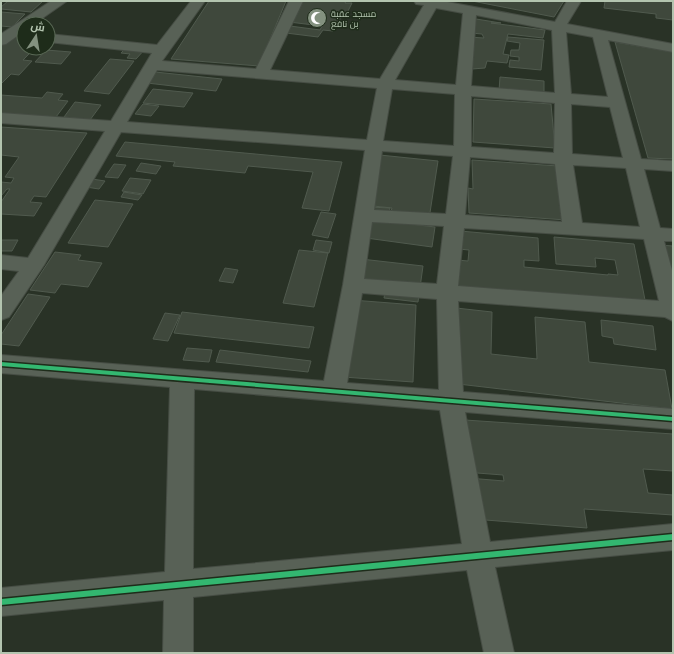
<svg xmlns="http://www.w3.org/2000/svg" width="674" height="654" viewBox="0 0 674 654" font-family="Inter,Cairo,sans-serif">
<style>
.building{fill:#3f483c;stroke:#505a4e}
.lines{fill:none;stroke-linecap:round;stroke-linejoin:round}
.minor-casing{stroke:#464d44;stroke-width:2}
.minor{fill:#586156;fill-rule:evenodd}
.cycleway-casing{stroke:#1e2c1a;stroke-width:3}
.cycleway{fill:#33b770;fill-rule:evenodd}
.labels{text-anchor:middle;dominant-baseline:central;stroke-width:3;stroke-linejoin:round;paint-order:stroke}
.far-poi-label{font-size:9px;fill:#b3c4af;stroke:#1e2c1a;text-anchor:start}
</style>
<rect width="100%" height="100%" fill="#293226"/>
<path class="building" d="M8,1H43L31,12L1,9V7Z
M209,1H286L259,66L171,59Z
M303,1H346L345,3H352L347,13H344L333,31L323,30L318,37L286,33L290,26L320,30L322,26L289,22Z
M472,1H564L554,17Z
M605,1H673V20L656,18V14L604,8Z
M1,12L25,14L12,27L1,26Z
M476,19L501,23H491L545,30L543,38L508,34L503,54L509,55L507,63L487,61L485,68L472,69L468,37L484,38L482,34L471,33Z
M13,36L24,37V48H35L23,60L32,61L19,75L11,74L1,84V46Z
M508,37L544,40L541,70L509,67L510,60L519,61V57L510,56L511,50H519L520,43L507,41Z
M615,42L673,52V159L648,158Z
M128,46L146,48L136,59L127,58L130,54L121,53Z
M46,50L71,52L61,64L35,62Z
M110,59L134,61L109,94L84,91Z
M155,72L222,79L216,91L147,83Z
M500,77L544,81V95L499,91Z
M153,89L193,93L184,107L143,103Z
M47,92L63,94L58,100L68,101L56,117L1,113V95L42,98Z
M474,99L551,104L555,148L473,142Z
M75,102L101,105L90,120L64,117Z
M143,104L159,106L151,116L135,114Z
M1,127L87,133L46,197L34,196L30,202L42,203L34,216L1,214V202L10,189H7L1,196V182L11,183L14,178L5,177L19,157L1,155Z
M125,142L342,162L329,211L302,208L313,172L248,166L245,173L173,166L175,162L116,156Z
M370,154L438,161L429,219L390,214L392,208L364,205Z
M472,160L558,166L566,220L469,213L468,188L473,189Z
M141,163L161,166L156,174L136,171Z
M114,164L126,165L118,178L105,177Z
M130,178L151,180L143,194L122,191Z
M92,179L105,181L99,189L86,187Z
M124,192L142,195L138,200L121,197Z
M95,200L133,204L108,247L68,243Z
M369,207L390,208L389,213L368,212Z
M321,212L336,214L328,238L312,235Z
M371,219L435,227L432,247L366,238Z
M449,230L538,238L539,261L524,260V267L608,275V274L618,275L615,260L595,258L596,267L556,264L554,237L634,244L646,305L444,286L446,259L468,261L469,250L448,248Z
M1,240H18L12,251H1Z
M316,240L332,242L329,253L313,250Z
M659,245L673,246V269L664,268Z
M299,250L328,253L314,307L283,303Z
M55,252L81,255L78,260L102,263L88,287L61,284L55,293L30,290Z
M361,259L423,266L418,302L384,298L387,282L357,278Z
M225,268L238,270L233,283L219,281Z
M28,294L50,297L19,346L1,344V335Z
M352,300L416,305L413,382L343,377Z
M447,307L492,312L491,354L537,359L535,317L585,322L589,362L665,370L672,409L441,382Z
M182,312L314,327L309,348L174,333Z
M165,313L180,315L168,341L153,339Z
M601,320L653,326L656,350L614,344L613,338L602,336Z
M187,348L212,350L209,362L183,360Z
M220,350L311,361L308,372L216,362Z
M450,419L673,434V471L643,469L648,493L673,495V515L584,509L587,528L473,519L468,478L504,481L503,475L451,471Z"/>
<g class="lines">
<g class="minor-casing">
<path id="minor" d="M51,1H67L34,24H24V31L6,44L1,45V34Z
M191,1H205L162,61L256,69L289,1H303L270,70L380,79L424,5L416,4L414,1H442L555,22L567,1H581L567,24L673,44V52L608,40L641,159L673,161V171L644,169L660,228L673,229V241H664L673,274V321L665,317L458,301L463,392L673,409V429L465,412L490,542L673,524V550L495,567L514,653H484L467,570L193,597V653H163L164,600L1,616V588L165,572L170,387L1,373V355L324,381L343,285L365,150L121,132L44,265L9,317L1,320V296L19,271L1,269V255L28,258L105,131L1,123V113L111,121L152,53L48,42V34L157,45ZM436,8L463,13L456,85L395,80ZM476,15L552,30L555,93L471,86ZM566,32L593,37L608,97L571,94ZM157,70L377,88L367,140L127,122ZM392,89L455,94L454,146L383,141ZM471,96L555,103L554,153L471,147ZM571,104L610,107L623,158L572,154ZM382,151L453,156L446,214L374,210ZM470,157L555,164L562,222L465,215ZM573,165L626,168L640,227L582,223ZM372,222L444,226L437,284L364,279ZM464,228L644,239L659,301L458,286ZM362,293L437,299L439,390L347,383ZM194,389L440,410L462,544L193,569Z"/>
</g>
<use href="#minor" class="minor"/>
<g class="cycleway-casing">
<path id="cycleway" d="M1,362L673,417V421L1,366Z
M673,534V540L1,605V599Z"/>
</g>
<use href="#cycleway" class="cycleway"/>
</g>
<defs>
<g id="mosque-disc" transform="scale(1)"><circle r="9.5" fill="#83917f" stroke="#1e2c1a"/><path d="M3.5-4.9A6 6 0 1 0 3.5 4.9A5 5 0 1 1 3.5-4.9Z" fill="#fff"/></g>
</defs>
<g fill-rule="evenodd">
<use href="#mosque-disc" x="317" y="18"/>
</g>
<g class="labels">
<g class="far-poi-label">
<text x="331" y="13">مسجد عقبة<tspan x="331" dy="10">بن نافع</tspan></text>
</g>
</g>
<rect width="674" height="654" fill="none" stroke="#b3c4af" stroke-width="4"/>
<g transform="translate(36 36) rotate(12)"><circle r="19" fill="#1e2c1a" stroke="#5a6956"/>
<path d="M0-3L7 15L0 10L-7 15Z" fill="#83917f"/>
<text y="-6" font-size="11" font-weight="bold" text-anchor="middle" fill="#b3c4af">ش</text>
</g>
</svg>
